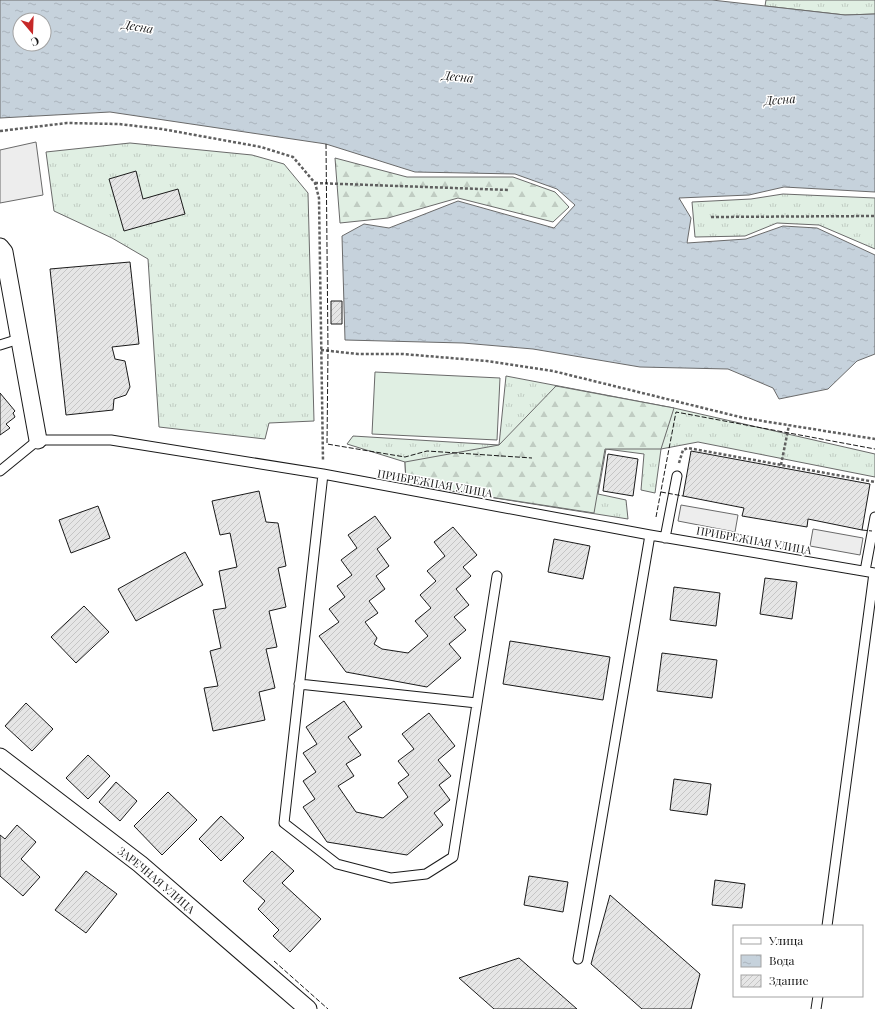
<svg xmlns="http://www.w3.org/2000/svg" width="875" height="1009" viewBox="0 0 875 1009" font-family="'Playfair Display',serif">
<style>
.grass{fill:url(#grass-tufts);stroke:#6a6a6a}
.forest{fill:url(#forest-firs);stroke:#6a6a6a}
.pitch{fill:#e0efe3;stroke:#6a6a6a}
.parking{fill:#ededed;stroke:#6a6a6a}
.water{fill:url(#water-ripples);stroke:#6a6a6a;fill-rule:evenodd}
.building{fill:url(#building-hatch);stroke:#1a1a1a}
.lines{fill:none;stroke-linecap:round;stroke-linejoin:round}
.service-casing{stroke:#1a1a1a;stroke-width:11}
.minor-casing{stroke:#1a1a1a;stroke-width:19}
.path{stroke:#5f5f5f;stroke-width:2.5;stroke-dasharray:3 2;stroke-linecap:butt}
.service{stroke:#fff;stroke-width:9}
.minor{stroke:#fff;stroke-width:17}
.fence{stroke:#1a1a1a;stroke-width:1;stroke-dasharray:5 2;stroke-linecap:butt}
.labels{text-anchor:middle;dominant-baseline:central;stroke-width:3;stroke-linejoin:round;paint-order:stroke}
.street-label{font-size:11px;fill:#1a1a1a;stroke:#fff}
.water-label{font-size:12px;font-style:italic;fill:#1a1a1a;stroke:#fff}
</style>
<defs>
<pattern id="grass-tufts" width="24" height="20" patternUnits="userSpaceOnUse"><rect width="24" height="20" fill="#e0efe3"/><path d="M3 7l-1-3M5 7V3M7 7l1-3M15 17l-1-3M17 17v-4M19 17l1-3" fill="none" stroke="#c0ccc2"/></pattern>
<pattern id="forest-firs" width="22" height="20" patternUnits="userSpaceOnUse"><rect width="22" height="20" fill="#e0efe3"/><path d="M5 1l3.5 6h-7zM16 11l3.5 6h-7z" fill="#c0ccc2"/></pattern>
<pattern id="water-ripples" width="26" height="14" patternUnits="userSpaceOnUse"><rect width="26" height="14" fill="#c6d2dc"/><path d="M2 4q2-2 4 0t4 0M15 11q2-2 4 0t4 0" fill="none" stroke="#aab4bc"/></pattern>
<pattern id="building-hatch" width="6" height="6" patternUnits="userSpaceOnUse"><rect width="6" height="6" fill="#e6e6e6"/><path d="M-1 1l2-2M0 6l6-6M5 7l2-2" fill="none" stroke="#c5c5c5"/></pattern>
</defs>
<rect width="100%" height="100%" fill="#fff"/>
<path class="grass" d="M766,0H875V14L845,15L765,6Z
M130,143L252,155L284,164L308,193L314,421L269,423L265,439L159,427L148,259L112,238L54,211L46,152Z
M783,194L875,198V249L819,225L777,223L745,236L695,237L692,202L751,199Z
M506,376L674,408L875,454V477L698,442L661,449L655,493L641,490L644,454L606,449L598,494L626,500L628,519L406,484L405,462L347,444L353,436L499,445Z"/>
<path class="forest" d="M335,158L407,177H513L555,192L569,207L553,222L458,198L388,218L340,223Z
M556,386L674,408L661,449H605L594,513L406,484L405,462L499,445Z"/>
<path class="pitch" d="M375,372L500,378L497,440L372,434Z"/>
<path class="parking" d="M36,142L43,195L0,203V150Z
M681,505L738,515L735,532L678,521Z
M813,529L863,538L860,555L810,546Z"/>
<path class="water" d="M0,0H712L845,15L875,14V192L784,187L749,195L679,198L691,218L687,243L746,239L783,226L817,228L875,255V354L857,361L828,389L779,399L773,388L728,369L640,367L533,349L463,343L345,340L342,236L364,224L389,228L458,201L554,228L575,205L557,189L515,174L415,172L326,144L110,112L0,118ZM20,20H44V44H20Z"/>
<path class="building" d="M136,171L143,199L178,189L185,214L124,231L109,179Z
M130,262L139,344L112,347L115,359L125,361L130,387L126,395L114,399L113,410L66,415L50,269Z
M331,301H342V324H331Z
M0,393L15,411L13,413L15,417L6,424L10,428L0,435Z
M691,451L870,484L862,530L808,519L807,527L742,516L744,508L683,496Z
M608,454L638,459L633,496L603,491Z
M259,491L266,522L278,523L286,566L278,568L286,607L269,611L277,647L266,649L275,688L259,692L265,720L213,731L204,688L218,686L210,651L221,648L213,610L226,608L219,571L237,567L230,533L220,535L212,501Z
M98,506L110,538L71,553L59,520Z
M375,516L391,538L377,549L389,566L376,576L385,589L369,601L378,613L365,622L377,638L374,644L382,649L408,653L428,636L415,621L431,608L420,595L436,581L427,571L445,556L434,542L453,527L477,555L463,567L471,576L456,589L469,605L454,617L466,630L449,644L461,658L427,687L346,672L319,636L339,622L329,609L345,597L337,586L352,575L341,560L357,548L348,535Z
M554,539L590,546L583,579L548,572Z
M185,552L203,585L136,621L118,589Z
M765,578L797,582L792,619L760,614Z
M674,587L720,593L716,626L670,620Z
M84,606L109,632L76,663L51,637Z
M510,641L610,657L603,700L503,684Z
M662,653L717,660L712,698L657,691Z
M344,701L362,727L348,737L361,755L346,764L354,776L338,786L356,812L383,818L408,797L398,783L409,775L398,761L414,749L402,734L429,713L455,746L438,760L451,776L439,785L450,800L434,813L443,825L407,855L327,842L303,807L315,799L303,781L316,772L303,753L317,744L306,727Z
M26,703L53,729L32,751L5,726Z
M88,755L110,776L88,799L66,778Z
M674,779L711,784L707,815L670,810Z
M116,782L137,801L120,821L99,802Z
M168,792L197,820L162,855L134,826Z
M221,816L244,838L221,861L199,839Z
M17,825L36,842L21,859L40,877L23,896L0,876V835L5,839Z
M272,851L294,871L282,883L321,919L290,952L273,936L279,930L258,909L265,901L243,881Z
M86,871L117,894L86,933L55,910Z
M529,876L568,882L563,912L524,905Z
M715,880L745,884L742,908L712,905Z
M610,895L700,974L691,1009H642L591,964Z
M519,958L577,1009H494L459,978Z"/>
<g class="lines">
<g class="service-casing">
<path id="service" d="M0,345L19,339
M0,471L38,440H111L323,474L650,535L875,573
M323,474L284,823L337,864L391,878L426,874L453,857L497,576
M665,538L677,476
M865,571L875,517
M299,684L477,703
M827,926L874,573
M578,959L650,535
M816,1009L818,996"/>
</g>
<g class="minor-casing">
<g id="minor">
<path d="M0,247L4,252L38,440"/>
<path id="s1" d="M0,757L140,864L308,1009"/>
</g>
</g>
<path class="path" d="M0,131L67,123L119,124L162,129L261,147L293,157L315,183L319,198L323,461
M315,183L509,190
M711,217L875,216
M321,350L358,354H403L487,361L553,371L744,418L875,439
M679,463L683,450L688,448L875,482
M781,465L789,425"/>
<use href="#service" class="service"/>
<use href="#minor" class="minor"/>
<path class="fence" d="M326,144L328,350L327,444L405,457L427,451L532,458
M661,492L683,496
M656,517L676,412L875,449
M862,530L872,531
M274,961L328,1009"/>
</g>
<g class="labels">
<g class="street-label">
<text transform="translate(435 483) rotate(10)">ПРИБРЕЖНАЯ УЛИЦА</text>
<text transform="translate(754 540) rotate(10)">ПРИБРЕЖНАЯ УЛИЦА</text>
<text stroke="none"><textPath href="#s1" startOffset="199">ЗАРЕЧНАЯ УЛИЦА</textPath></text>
</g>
<g class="water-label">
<text transform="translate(138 26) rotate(10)">Десна</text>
<text transform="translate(458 76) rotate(6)">Десна</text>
<text transform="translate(780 99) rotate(-4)">Десна</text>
</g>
</g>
<rect x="733" y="925" width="130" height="72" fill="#ffffff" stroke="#a3a3a3"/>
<rect x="741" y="938" width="20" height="6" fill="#ffffff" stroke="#a3a3a3"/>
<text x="769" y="945" font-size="12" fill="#1a1a1a">Улица</text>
<rect x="741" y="955" width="20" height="12" fill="url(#water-ripples)" stroke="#a3a3a3"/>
<text x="769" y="965" font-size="12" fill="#1a1a1a">Вода</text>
<rect x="741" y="975" width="20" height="12" fill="url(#building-hatch)" stroke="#a3a3a3"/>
<text x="769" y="985" font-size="12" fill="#1a1a1a">Здание</text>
<g transform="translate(32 32) rotate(161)"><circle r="19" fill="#ffffff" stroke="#a3a3a3"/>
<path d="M0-3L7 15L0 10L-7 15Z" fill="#c62828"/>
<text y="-6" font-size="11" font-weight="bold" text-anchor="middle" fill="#1a1a1a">С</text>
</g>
</svg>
